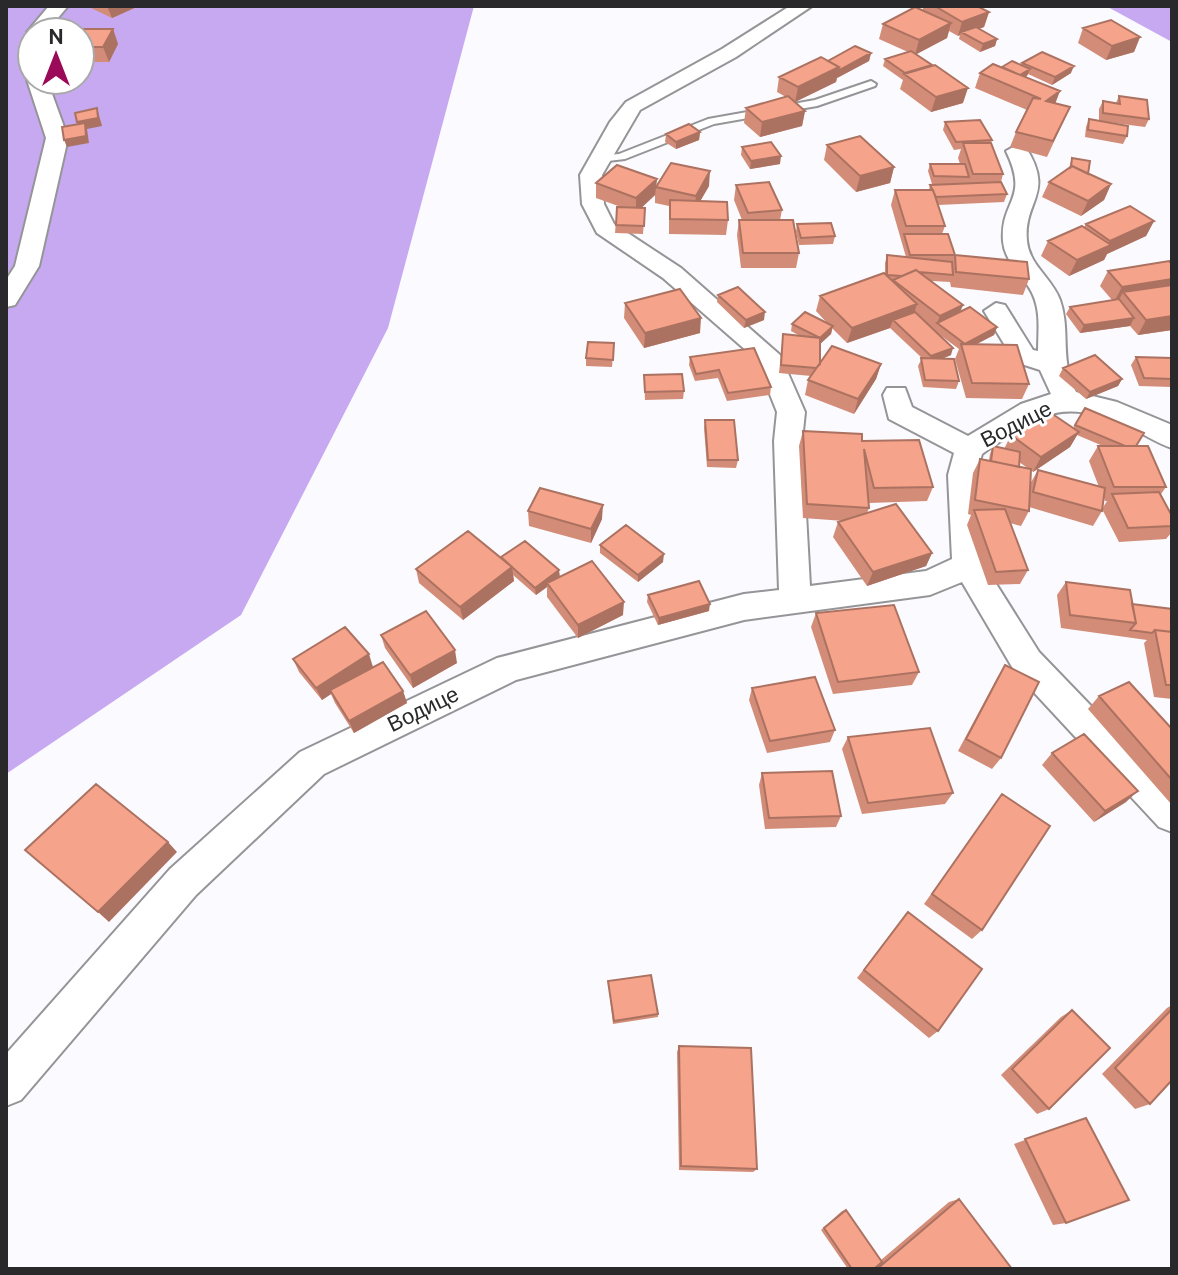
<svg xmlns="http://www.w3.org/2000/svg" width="1178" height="1275" viewBox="0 0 1178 1275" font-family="Cabin,sans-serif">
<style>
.forest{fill:#c6a9f0;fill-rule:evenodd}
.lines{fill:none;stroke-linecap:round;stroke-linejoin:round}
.lane-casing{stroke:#959497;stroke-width:4}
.street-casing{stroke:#959497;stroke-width:4}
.lane{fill:#fff;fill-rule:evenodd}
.street{fill:#fff;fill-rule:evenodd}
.wall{fill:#d38c77;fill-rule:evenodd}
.shaded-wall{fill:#ac7261}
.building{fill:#f5a38a;stroke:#ac7261;stroke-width:2}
.labels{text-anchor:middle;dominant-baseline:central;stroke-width:6;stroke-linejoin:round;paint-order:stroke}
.street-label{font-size:22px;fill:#29282a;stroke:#fff}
</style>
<rect width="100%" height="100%" fill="#fbfafe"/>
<path class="forest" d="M6,6H474L388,328L241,615L6,774ZM32,32H80V80H32Z
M1106,6H1172V42Z"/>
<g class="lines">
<g class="lane-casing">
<path id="lane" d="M871,81L876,84L875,86L817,106L714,124L625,159L599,162L594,159L599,156L619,154L708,119L815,100Z"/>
</g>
<g class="street-casing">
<path id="street" d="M49,6H68L46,32H32L29,36L27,32Z
M790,6H812L736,57L640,110L602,175L604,204L614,224L681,268L780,355L805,412L802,441L810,586L926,571L952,559L948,475L954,453L889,419L883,395L887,388H905L912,407L968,436L1021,404L1051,394L1040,370L1015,362L984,311L996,303L1005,305L1033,350L1038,351C1038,332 1041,313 1033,295C1025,276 1005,264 1003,241C1000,200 1030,200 1006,151L1017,145L1025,146C1056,194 1023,200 1027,241C1029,265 1052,278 1060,300C1071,332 1059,358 1076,392L1117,402L1172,425V448C1156,443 1143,433 1128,427C1060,396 1038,415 982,454L976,475L983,563L1039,652L1172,790V832L1159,827L1015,672L962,582L930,595L744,620L516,680L324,774L196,895L21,1100L6,1106V1054L170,869L300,752L497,658L744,594L779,590L774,441L777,412L756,359L663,278L597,233L582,204L580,175L610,122L626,102L722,49Z
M32,75V80H47L68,138L39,266L15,305L6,307V280L15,266L46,138L27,80Z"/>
</g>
<use href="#lane" class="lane"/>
<use href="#street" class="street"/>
</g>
<path class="wall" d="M90,6H139L112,18L91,8Z
M924,6H977L989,12L984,27L979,29L997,39L995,46L980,52L959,39L960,35L958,36L949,31L947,38L916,54L932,66L963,103L931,112L900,89L903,80L883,66L885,59L908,52L879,39L883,24L922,11Z
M1083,28L1140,37L1134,52L1106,60L1078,43Z
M113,29L118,44L109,62H80V32Z
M871,53L869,61L837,78L836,82L795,102L805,111L802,126L760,137L744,123L746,108L786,97L777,92L779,77L828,61Z
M1022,63L1071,73L1052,85L1028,74L1026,77L1055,103L1070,107L1047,157L1010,147L1016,132L1027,110L975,88L980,73L1002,67L1021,65Z
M1119,96L1149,119L1145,127L1099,121V109L1103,101L1116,103Z
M1089,119L1127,136L1123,144L1085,137L1086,127Z
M945,122L992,140L991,143L1003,174L1001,182L1007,194L1004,202L938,205L945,226L942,234L955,255L1029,279L1023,295L951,287L950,282L932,281L960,312L997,327L994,335L977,344L1029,384L1022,399L966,398L955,359L959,349L940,335L951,355L942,359L959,381L956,389L923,387L918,366L922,358L890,328L847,343L832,328L831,334L820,344V364H881L876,379L854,414L805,395L808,380L811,376L779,373L783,334L800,336L791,331L792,324L829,325L816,311L820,296L885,274V263L887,255L906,257L891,205L895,190H929L930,185L944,184H932L928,171L930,164H960L958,158L961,149L954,150L943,130Z
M700,132L699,140L676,149L665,142L666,134Z
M827,145L894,167L890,183L856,192L824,160Z
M742,147L780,164L750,169L741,155Z
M1072,158L1088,174L1111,184L1104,200L1081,216L1042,197L1049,182L1069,168Z
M657,179L656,186H709L700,201L728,220L726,235L669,234V206L655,203V195L641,208H645L643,234L615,233L617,207H621L596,198V183Z
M736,185L782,210L780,220L799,253L796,268H741L737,235L739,220H742L734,200Z
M1154,221L1146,236L1107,254L1104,260L1069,276L1041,256L1048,241L1084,227L1086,224Z
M797,224L835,236L833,244L799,245L796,232Z
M1172,264V330L1138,335L1130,326L1080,333L1066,314L1070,307L1112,300L1100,286L1108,271Z
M718,295L764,320L744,328L717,302Z
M625,303L700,333L644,348L624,318Z
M614,343L612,367L586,366V358Z
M690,357L771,387L770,395L727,401L718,378L695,381L689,365Z
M1136,357L1172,358V387L1139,386L1131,365Z
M1063,368L1122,379L1118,386L1086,399L1059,376Z
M644,375L684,391L683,399L645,400Z
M1085,408L1136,446L1166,487L1161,494L1172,516V532L1166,539L1119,542L1102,509L1107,501H1105L1104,498L1102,511L1093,526L1029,507V511L1021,526L1010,523L1028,570L1020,584L988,585L967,525L971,515L968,514L973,473L980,459L989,460L990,454L993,446L1004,449L1011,435L1073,428ZM1077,435L1103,446H1098L1089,461L1099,487L1038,470L1030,484L1031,470L1033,472L1070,447ZM1019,462L1029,469L1019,467Z
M705,420L738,460L736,468L707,467L704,428Z
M803,431L862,441L933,487L927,501L869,503V508L867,513L932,553L926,566L867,586L833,537L838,522L844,521L803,518L799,446Z
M528,511L602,519L591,543L529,526Z
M600,545L663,562L638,582L600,553Z
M501,558L560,577L623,615L578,638L547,597V587L536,595L513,575L514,581L463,620L419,583L416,569Z
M1066,582L1132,604L1169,609L1172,606V699L1154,697L1144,643L1147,640L1061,628L1057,595Z
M648,595L709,611L658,625L647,602Z
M816,613L919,672L912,685L833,694L811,627Z
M381,635L457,663L413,688L385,648Z
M293,659L373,667L403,691L407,703L354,733L335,703L331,694L322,700L299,672Z
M1005,665L1001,758L992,769L958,751L997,678Z
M752,688L835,730L830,742L767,753L749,700Z
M1099,696L1172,729V805L1088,709Z
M848,737L953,793L945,804L862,814L842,749Z
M1052,753L1126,802L1094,822L1042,765Z
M762,773L841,816L836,827L765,829L759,785Z
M1002,794L982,930L972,939L924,904Z
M908,912L938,1031L929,1038L857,978Z
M608,981L658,1014V1017L613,1024Z
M1172,1005V1080L1150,1104L1135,1109L1102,1074L1167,1008Z
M1072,1010L1049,1109L1037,1114L1001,1075L1061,1017Z
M679,1046L757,1169L753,1172L679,1170L677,1052Z
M1086,1118L1066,1223L1053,1225L1014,1144Z
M959,1199L1012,1269H848L821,1230L842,1211L846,1210L881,1260L949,1202Z"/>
<path class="shaded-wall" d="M107,6H139L112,18Z
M989,12L984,27L965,34L961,32L960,35L958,36L962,22Z
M951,23L947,38L915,55L919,40Z
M113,29L118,44L109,62L103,47Z
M1140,37L1134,52L1106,60L1112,46Z
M997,39L995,46L980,52L983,44Z
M871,53L869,61L837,78L838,71Z
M1074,66L1071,73L1052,85L1055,77Z
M839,67L836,82L795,102L798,87Z
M1030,69L1027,76L1011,86L1014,78Z
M968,88L963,103L931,112L936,97Z
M1060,91L1054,107L1046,101Z
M97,108L102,126L87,129L89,143L67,147L64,140L81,130L77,122Z
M805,111L802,126L760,137L762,122Z
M700,132L699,140L676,149V142Z
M781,156L780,164L750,169L751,161Z
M894,167L890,183L856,192L860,176Z
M710,171L709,186L694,212L696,196Z
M657,179L655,195L636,213V198Z
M1111,184L1104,200L1081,216L1088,201Z
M1154,221L1146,236L1107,254L1104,260L1069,276L1077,260L1106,247L1110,241Z
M1172,279V286L1123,292L1118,302H1114L1122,287Z
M917,304L912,320H893L890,328L847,343L852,328Z
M963,305L957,320L937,323L940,316Z
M765,312L764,320L744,328L746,320Z
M1172,316V330L1138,335L1146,320Z
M701,318L700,333L644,348L645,333Z
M1134,318L1130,326L1080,333L1084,325Z
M833,326L831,334L818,346L820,338Z
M997,327L994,335L963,351L965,344Z
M953,348L951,355L928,364L931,356Z
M881,364L876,379L854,414L858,399Z
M1122,379L1118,386L1086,399L1090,392Z
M1079,432L1070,447L1033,472L1041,457Z
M603,505L602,519L591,543V529Z
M932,553L926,566L867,586L873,572Z
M664,554L663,562L638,582V575Z
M512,567L514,581L463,620L460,607Z
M559,570L560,577L547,583V587L536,595L535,588Z
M624,602L623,615L578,638V625Z
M710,604L709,611L658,625L659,618Z
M455,650L457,663L413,688L410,675Z
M369,654L373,667L330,690L331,694L322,700L316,688Z
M403,691L407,703L354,733L349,721Z
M1138,791L1126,802L1094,822L1105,811Z
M168,842L177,852L109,922L98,912Z"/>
<path class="building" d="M935,6H977L989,12L962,22Z
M915,7L951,23L919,40L883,24Z
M1111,20L1140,37L1112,46L1083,28Z
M976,27L997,39L983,44L961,32Z
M68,29H113L103,47H80V32H67Z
M855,46L871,53L838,71L839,67L828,61Z
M911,51L932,65L905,73L885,59Z
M1042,52L1074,66L1055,77L1022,63Z
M821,57L839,67L798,87L779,77Z
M1012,61L1030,69L1020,75L1002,67Z
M993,64L1060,91L1046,101L1070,107L1053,141L1016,132L1033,98L1041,99L980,73Z
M935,65L968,88L936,97L904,74Z
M788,96L805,111L762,122L746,108Z
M1119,96L1147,100L1149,119L1103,113V101L1120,104Z
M97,108L98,118L77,122L75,113Z
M1089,119L1128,126L1127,136L1088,130Z
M980,120L992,140L956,142L945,122Z
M85,123L86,136L64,140L62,127Z
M689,124L700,132L676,142L666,134Z
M860,136L894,167L860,176L827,145Z
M771,142L781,156L751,161L742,147Z
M963,143H991L1003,174H973Z
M1072,158L1090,161L1088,174L1072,166L1071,167Z
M671,163L710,171L696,196L656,187Z
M930,164H965L969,177L934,176Z
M617,165L657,179L636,198L596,183Z
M1072,166L1111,184L1088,201L1049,182Z
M769,182L782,210L748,213L736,185Z
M1001,182L1007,194L936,197L930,185Z
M895,190H933L945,226H906Z
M670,200L727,202L728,220L670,219Z
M1130,206L1154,221L1110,241L1086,224Z
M617,207L645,208L644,226L616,225Z
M739,220H793L799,253H743Z
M831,223L835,236L801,238L797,224Z
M1082,226L1111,245L1077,260L1048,241Z
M904,234H948L955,255H910Z
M887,255L952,262L953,275L919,272L916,270L902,276L887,275Z
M955,255L1027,262L1029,279L956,272Z
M1169,261L1172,264V279L1122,287L1108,271Z
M916,270L963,305L940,316L893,280Z
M884,273L917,304L852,328L820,296Z
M1172,285V316L1146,320L1123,292Z
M738,287L765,312L746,320L718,295Z
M680,289L701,318L645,333L625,303Z
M1119,299L1134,318L1084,325L1070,307Z
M970,307L997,327L965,344L937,323Z
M805,312L833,326L820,338L792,324Z
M915,312L953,348L931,356L893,320Z
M783,334L820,338V364L816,368L781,365Z
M588,342L614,343L613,360L586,358Z
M961,344L1017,345L1029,384L972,383Z
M832,346L881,364L858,399L808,380Z
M754,348L771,387L728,393L719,370L696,374L690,357Z
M1095,355L1122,379L1090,392L1063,368Z
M1136,357L1172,358V379L1144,378Z
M921,358L954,359L959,381L925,380Z
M682,374L684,391L645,392L644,375Z
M1085,408L1144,433L1136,446H1125L1075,425Z
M1048,411L1079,432L1041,457L1011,435Z
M705,420H734L738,460H708Z
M803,431L862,434V441L919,440L933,487L874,488L864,449L869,508L807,504Z
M993,446L1020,452L1019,467L991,461Z
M1098,446H1148L1166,487H1114Z
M980,459L1031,469L1029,511L975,500Z
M1038,470L1105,488L1102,511L1033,492Z
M540,488L603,505L591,529L528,511Z
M1159,492L1172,516V526L1128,528L1112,494Z
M896,504L932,553L873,572L838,522Z
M1005,509L1028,570L996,572L974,510Z
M626,525L664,554L638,575L600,545Z
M468,531L512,567L460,607L416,569Z
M525,541L559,570L535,588L501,557Z
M592,561L624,602L578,625L547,583Z
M699,581L710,604L659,618L648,595Z
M1066,582L1130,590L1136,623L1070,615Z
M1132,604L1172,609V632L1155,630L1152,633L1130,630L1136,623Z
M894,605L919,672L838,682L816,613Z
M426,611L455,650L410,675L381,635Z
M345,627L369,654L316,688L293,659Z
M1155,630L1172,632V685H1166Z
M383,662L403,691L349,721L330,690Z
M1005,665L1039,682L1001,758L966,739Z
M815,677L835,730L770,741L752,688Z
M1129,682L1172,729V780L1099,696Z
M930,728L953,793L868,803L848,737Z
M1084,734L1138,791L1105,811L1052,753Z
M832,771L841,816L769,818L762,773Z
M96,784L168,842L98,912L25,850Z
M1002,794L1050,826L982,930L932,894Z
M908,912L982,969L938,1031L864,970Z
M651,975L658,1014L614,1021L608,981Z
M1172,1009V1080L1150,1104L1115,1068Z
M1072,1010L1110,1048L1049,1109L1012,1069Z
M679,1046L751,1048L757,1169L681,1166Z
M1086,1118L1129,1200L1066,1223L1025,1139Z
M959,1199L1012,1269H877Z
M846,1210L882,1262L874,1269H852L824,1228Z"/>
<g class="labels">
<g class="street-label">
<text transform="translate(1016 424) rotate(-27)">Водице</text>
<text transform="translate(423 709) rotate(-26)">Водице</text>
</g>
</g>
<rect width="1178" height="1275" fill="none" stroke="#29282a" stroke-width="16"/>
<g transform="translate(56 56)"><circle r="38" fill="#ffffff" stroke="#a9a9aa" stroke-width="2"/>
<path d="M0-6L14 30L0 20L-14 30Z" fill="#9b0a58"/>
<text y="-12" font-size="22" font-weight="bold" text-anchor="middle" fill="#29282a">N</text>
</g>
</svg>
